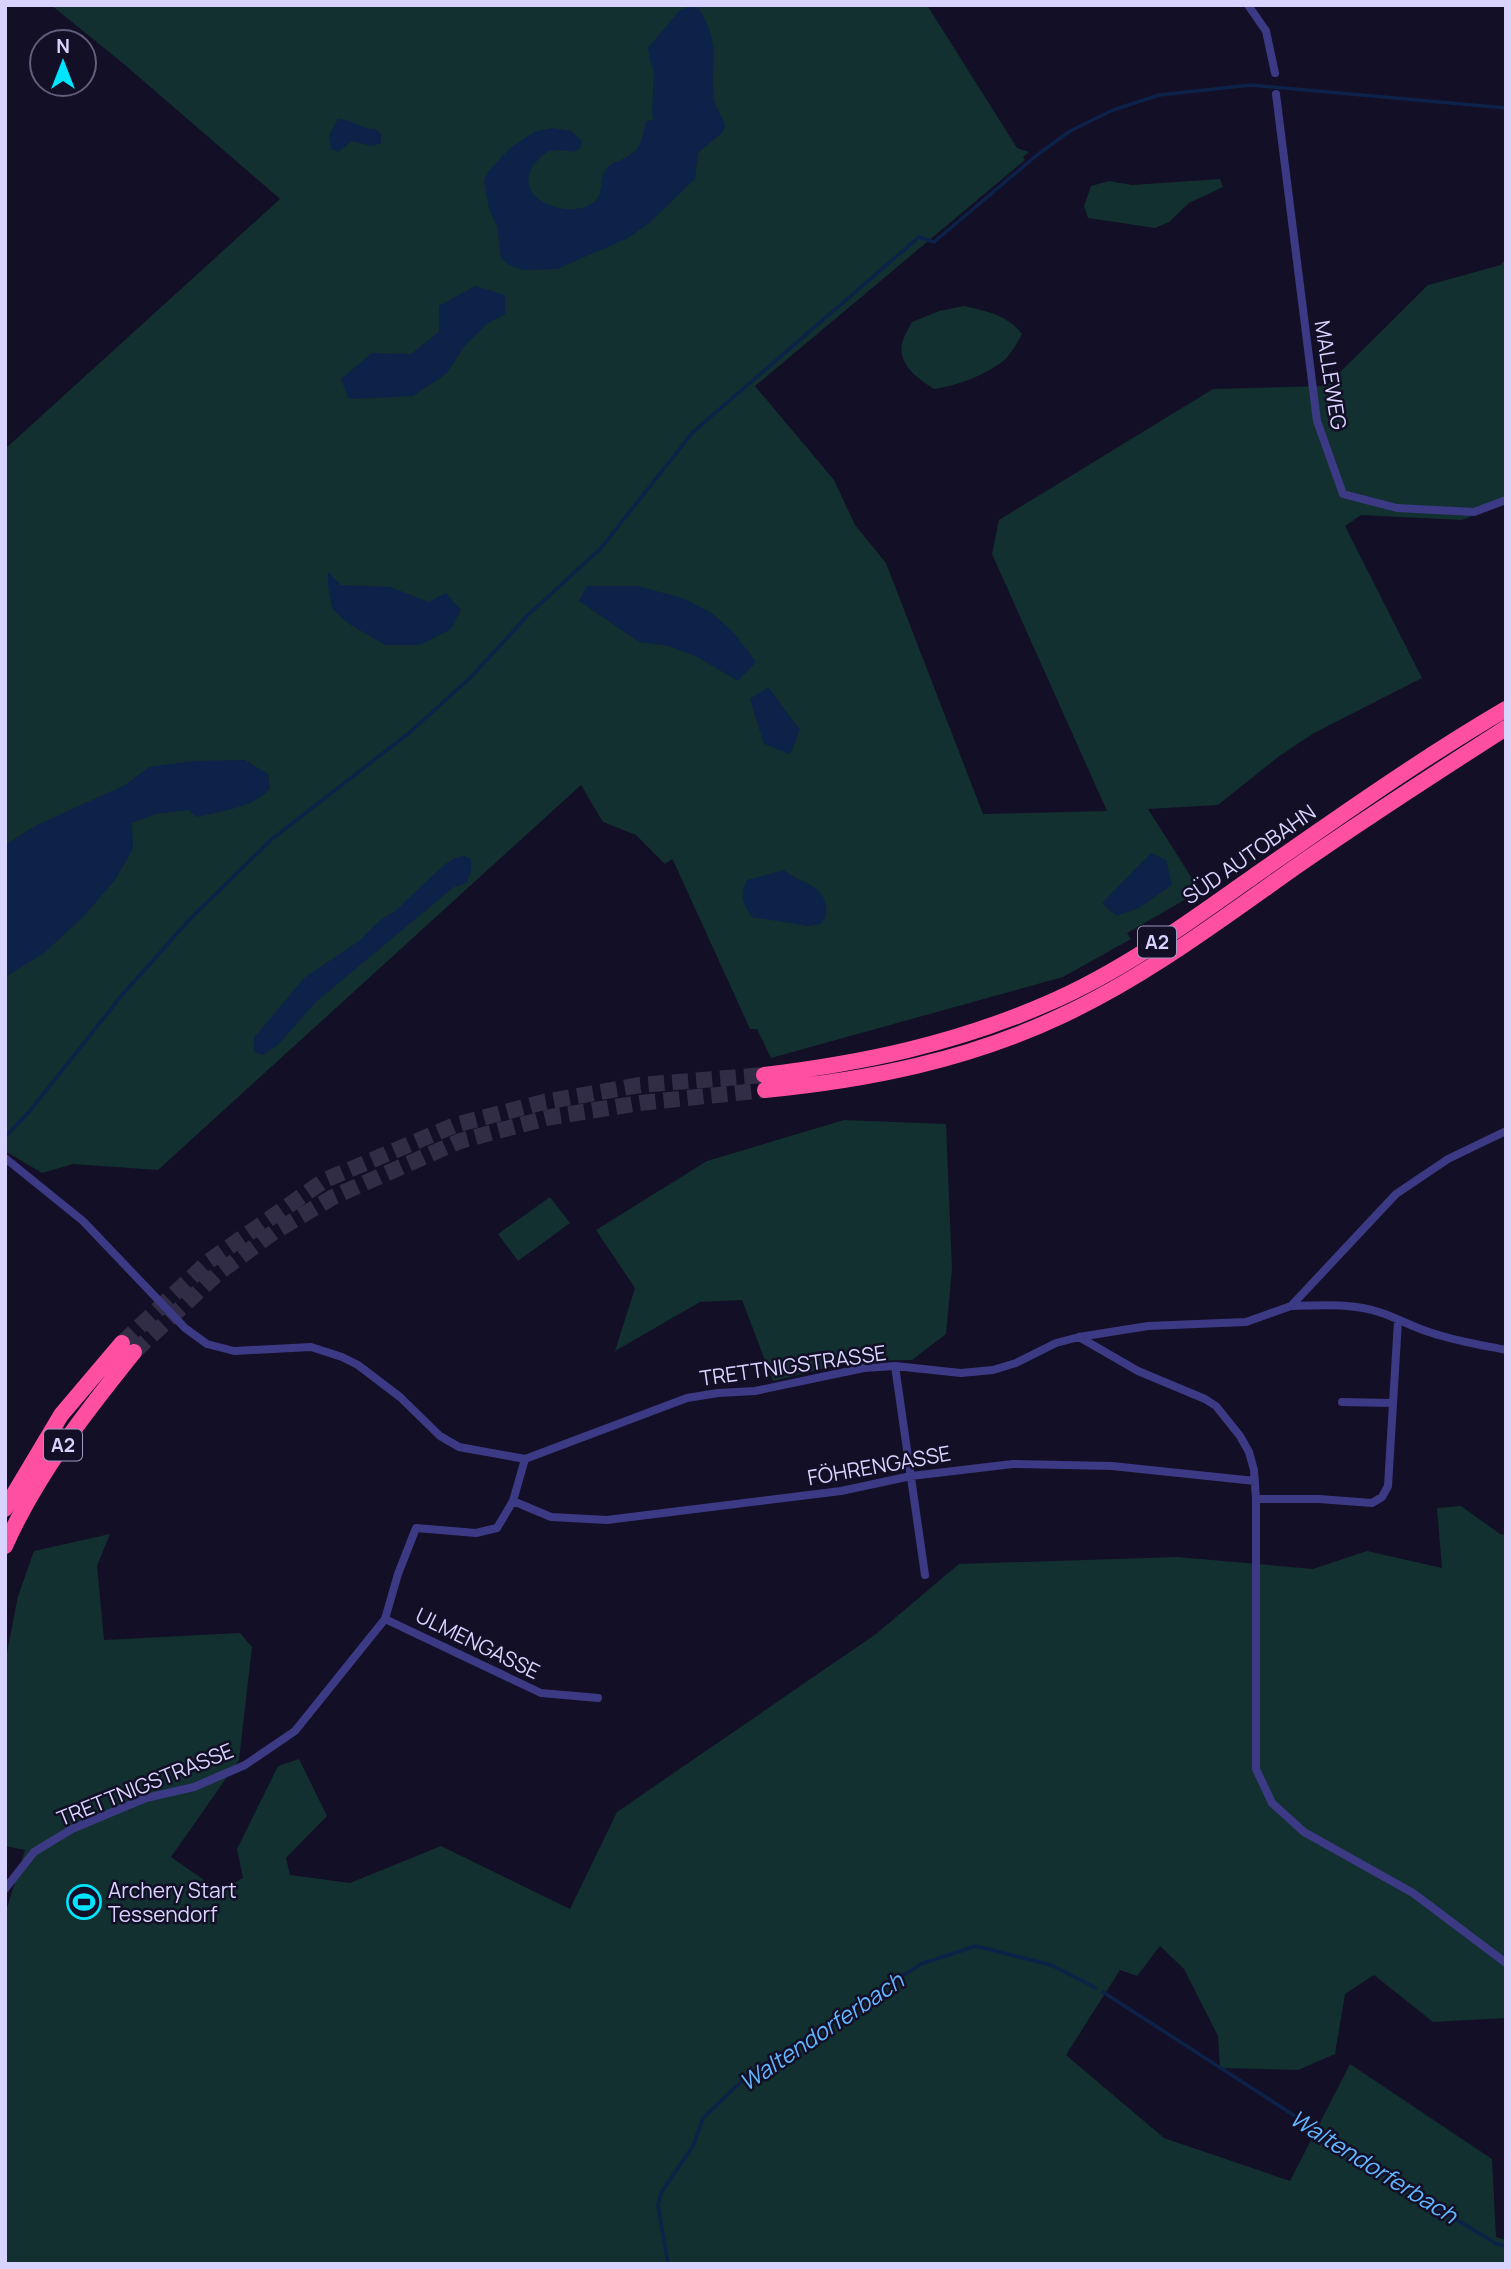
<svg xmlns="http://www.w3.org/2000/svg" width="1511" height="2269" viewBox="0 0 1511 2269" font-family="Manrope,sans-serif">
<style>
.green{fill:#12302f}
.water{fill:#0c2248}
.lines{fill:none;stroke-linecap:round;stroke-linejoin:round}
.stream{stroke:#0c2248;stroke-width:3.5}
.highway-tunnel{stroke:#312d47;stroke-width:16;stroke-dasharray:16 8;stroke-linecap:butt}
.street{stroke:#3d3a85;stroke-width:8}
.highway{stroke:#ff4fa3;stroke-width:16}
.labels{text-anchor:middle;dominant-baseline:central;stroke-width:5;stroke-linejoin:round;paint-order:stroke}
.shield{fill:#130f26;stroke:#9e99be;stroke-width:2}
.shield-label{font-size:19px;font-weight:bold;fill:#d9d4ff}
.street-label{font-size:21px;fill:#d9d4ff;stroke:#130f26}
.poi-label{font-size:21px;fill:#d9d4ff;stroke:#130f26;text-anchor:start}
.water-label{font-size:23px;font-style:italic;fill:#62b6ff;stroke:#130f26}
</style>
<rect width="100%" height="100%" fill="#130f26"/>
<path class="green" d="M51,5H927L1017,148L1029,152L1023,157L1025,160L755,386L834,480L855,525L886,563L983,814L1107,811L992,554L999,520L1213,389L1326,386L1428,285L1501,265L1506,258V504L1461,520L1361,515L1345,526L1422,678L1314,733L1278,757L1218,805L1148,809L1200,891L1127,933L1131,939L1063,977L771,1058L757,1029H750L673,860L672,859L665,864L636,835L603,822L581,785L158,1170L73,1164L42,1173L5,1151V449L280,199L125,65Z
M1220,179L1223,187L1189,203L1169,222L1155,228L1088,218L1084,206L1091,186L1109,181L1132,185Z
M964,306C986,311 1008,315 1022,334C1016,344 1011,355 1002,362C983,376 956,386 934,389C918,379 898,365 902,344C903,337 909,328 912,322L939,311Z
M844,1120L946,1124L952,1269L946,1334L912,1360L854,1361L773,1381L742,1300L700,1302L615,1351L635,1288L596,1230L707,1161Z
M550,1197L570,1223L518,1261L498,1234Z
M1461,1506L1500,1534L1506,1535V2018L1433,2022L1374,1975L1345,1994L1335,2054L1298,2070L1220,2068L1218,2036L1184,1969L1160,1946L1137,1976L1120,1970L1066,2055L1164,2138L1290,2181L1350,2064L1492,2159L1496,2237L1506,2240V2264H5V1914L25,1850L5,1846V1663L18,1596L34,1551L110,1534L97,1566L104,1640L240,1633L252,1647L239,1760L171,1857L220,1891L243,1878L237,1849L278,1766L299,1759L327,1816L286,1858L290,1875L350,1883L441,1846L570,1909L617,1812L876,1634L959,1564L1178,1557L1313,1569L1367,1551L1442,1568L1437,1508Z"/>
<path class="water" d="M690,6L699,9C723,48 709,61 714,100C716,111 723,116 725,125L724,131L698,153L695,179L648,224L628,238L557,269L523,270L509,265L501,258L497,226L489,209L484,180L488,172L510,148L534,132L552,128L571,131L582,141L581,147L574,152C557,149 548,147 536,162C507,198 569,222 594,202C605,193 598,177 607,168C610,164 616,162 621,160C642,149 640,144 646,122L654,119L652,113L654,71L651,64L648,48L679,11Z
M338,119C351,118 359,129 376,129L381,134V143L371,146L352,141L338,152L331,149L329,136Z
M475,286L505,295V314L487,324L464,347L446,374L413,396L349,399L341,379L372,353L411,354L439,332V306Z
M328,572L341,585L390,587L429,602L446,593L461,610L451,629L420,645H385L346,622L332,608L328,586Z
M587,586H638L685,599L713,614L734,633L756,662L738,681L697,657L669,646L639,642L579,601Z
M768,687L800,730L790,754L764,744L750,699Z
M245,760L268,774L270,789C252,808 221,811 196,817L189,810L156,814L132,823L133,849L115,880L84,916L43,954L5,977V845L35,826L125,785L149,767L194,761Z
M1151,853L1166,860L1172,885L1139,908L1116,916L1102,903Z
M464,856L471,859V869L467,883L454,887L316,1002L277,1046L262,1055L254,1051V1038L304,978L359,941L380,920L394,912L445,864L457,857Z
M784,870C803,886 829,883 826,917L821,924L808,926L752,917C743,905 739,894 747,880Z"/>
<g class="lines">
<path class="stream" d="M5,1137L29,1112L122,995L191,918L272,839L409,733L472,676L528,615L601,548L693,432L919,237L934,242L1037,155L1070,131L1113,110L1159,95L1251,85L1506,108
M1103,1992L1442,2211L1497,2244L1506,2246
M668,2264L658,2205L661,2193L693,2146L703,2118L744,2079L785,2050L835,2022L877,1992L921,1964L976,1946L1051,1965L1096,1988"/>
<path class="highway-tunnel" d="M122,1343L209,1261L325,1180L455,1125L544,1102L640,1085L764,1075
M134,1352L217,1274L274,1232L333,1197L460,1141L551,1117L640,1103L765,1090"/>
<path class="street" d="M1248,5L1266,31L1275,73
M1276,94L1317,421L1343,494L1397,508L1474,512L1506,500
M5,1158L83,1221L185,1328L207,1344L234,1351L311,1347L342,1357L358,1365L400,1397L440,1436L459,1447L525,1459
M1292,1306C1321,1305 1354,1303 1382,1313C1399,1319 1415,1328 1432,1333C1456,1341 1481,1345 1506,1350
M1079,1337L1138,1371L1205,1399L1216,1406L1240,1436L1249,1452L1254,1470L1256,1499V1769L1272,1803L1304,1832L1413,1893L1506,1963
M895,1366L925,1575
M1342,1402L1393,1403
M525,1459L687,1398L718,1393L755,1391L864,1368L895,1366L961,1373L993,1370L1016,1363L1056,1343L1079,1337L1148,1326L1246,1322L1291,1306L1396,1194L1448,1159L1506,1131
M1256,1499H1319L1372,1503L1382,1497L1388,1486L1398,1321
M513,1501L551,1517L607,1520L841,1491L911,1476L1013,1464L1112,1466L1255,1481
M385,1619L541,1693L598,1698
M5,1889L34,1852L72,1829L146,1798L194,1787L245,1765L295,1731L385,1619L398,1574L416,1528L476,1533L497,1528L513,1501L525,1459"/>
<path class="highway" d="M764,1075C863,1063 954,1044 1046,1004C1121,972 1188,923 1254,876C1336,819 1419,760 1506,709
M765,1090C868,1080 968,1060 1061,1016C1145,977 1219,921 1294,868C1363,820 1434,774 1506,728
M5,1509L61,1415L122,1343
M5,1546C37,1474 85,1413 134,1352"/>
</g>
<defs>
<g id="stadium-ring" transform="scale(1.75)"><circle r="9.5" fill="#130f26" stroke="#00e5ff" stroke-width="1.5"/><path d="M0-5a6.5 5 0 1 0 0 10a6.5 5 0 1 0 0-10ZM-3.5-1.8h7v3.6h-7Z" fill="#00e5ff"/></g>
</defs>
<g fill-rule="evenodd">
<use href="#stadium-ring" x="84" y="1902"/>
</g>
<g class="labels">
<g class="shield">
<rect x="1138" y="926.5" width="38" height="31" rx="5"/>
<rect x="44" y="1429.5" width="38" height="31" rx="5"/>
</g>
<g class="shield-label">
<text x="1157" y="942">A2</text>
<text x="63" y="1445">A2</text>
</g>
<g class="street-label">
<text transform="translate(1331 375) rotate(81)">MALLEWEG</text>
<text transform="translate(1249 854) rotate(-35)">SÜD AUTOBAHN</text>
<text transform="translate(793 1365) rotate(-8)">TRETTNIGSTRASSE</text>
<text transform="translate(879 1465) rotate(-10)">FÖHRENGASSE</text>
<text transform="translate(478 1643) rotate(26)">ULMENGASSE</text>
<text transform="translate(145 1784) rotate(-22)">TRETTNIGSTRASSE</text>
</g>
<g class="poi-label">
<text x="108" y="1890">Archery Start<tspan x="108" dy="24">Tessendorf</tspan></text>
</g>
<g class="water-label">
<text transform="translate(821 2031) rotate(-34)">Waltendorferbach</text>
<text transform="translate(1374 2166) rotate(32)">Waltendorferbach</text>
</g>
</g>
<rect width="1511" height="2269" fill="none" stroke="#d9d4ff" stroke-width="14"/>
<g transform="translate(63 63)"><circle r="33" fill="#130f26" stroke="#625e7d" stroke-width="2"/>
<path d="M0-5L12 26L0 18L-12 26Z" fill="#00e5ff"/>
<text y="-10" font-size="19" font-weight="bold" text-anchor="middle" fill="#d9d4ff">N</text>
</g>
</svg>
